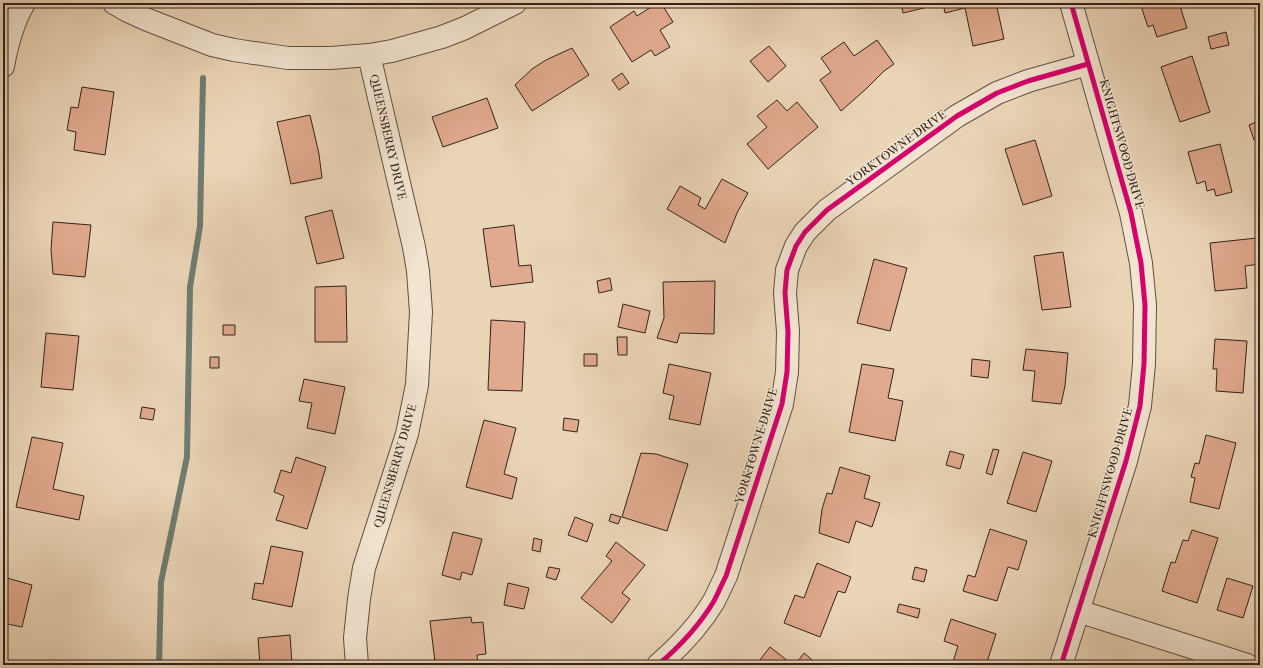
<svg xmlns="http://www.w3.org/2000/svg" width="1263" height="668" viewBox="0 0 1263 668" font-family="'IM FELL French Canon',serif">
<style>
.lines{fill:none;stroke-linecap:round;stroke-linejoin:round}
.stream{stroke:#6f7d71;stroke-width:6}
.building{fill:#e1a98e;stroke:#31221b}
.minor-casing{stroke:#604f42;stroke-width:24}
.minor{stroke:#f2e4d0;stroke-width:22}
.cycleway-casing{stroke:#f2e4d0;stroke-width:8}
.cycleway{stroke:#d6006c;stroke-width:5}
.labels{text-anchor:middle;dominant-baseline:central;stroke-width:3;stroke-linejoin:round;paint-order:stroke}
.street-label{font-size:12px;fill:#31221b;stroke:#f2e4d0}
</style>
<rect width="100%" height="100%" fill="#ebd5b7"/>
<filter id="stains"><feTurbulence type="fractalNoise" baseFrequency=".005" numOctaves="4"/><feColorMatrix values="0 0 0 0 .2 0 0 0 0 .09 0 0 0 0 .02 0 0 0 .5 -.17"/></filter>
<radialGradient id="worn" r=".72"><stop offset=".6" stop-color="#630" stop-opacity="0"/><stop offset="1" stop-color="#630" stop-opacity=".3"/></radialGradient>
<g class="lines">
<path class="stream" d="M159,665L161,582L187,457L190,287L200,226L203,78"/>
</g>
<path class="building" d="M657,3H661L673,22L660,30L670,47L655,56L651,50L632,62L610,27L634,11L637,16Z
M901,3H927L928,7L903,13Z
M943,3H996L1004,39L973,46L965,8L945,13Z
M1140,3H1179L1187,28L1157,37L1153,25L1148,27Z
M1226,32L1229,45L1211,49L1208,37Z
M877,40L894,64L884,71L866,89L841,111L820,80L831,72L821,58L844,42L854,56Z
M769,46L786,66L768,82L750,61Z
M572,48L589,75L532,111L515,85L532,69L546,60Z
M1192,56L1210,112L1180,122L1161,67Z
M622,73L629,83L619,90L612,80Z
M82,87L114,92L105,155L74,150L76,132L67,130L71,107L78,108Z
M487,98L498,128L443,147L432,117Z
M777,100L787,111L797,102L818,127L768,169L747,144L767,127L757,116Z
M310,115L319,154L322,178L291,184L277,122Z
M1259,121L1260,138L1254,140L1249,125Z
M1035,140L1052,196L1023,205L1005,149Z
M1220,144L1232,192L1216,196L1214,189L1207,191L1205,181L1197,184L1188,152Z
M722,179L748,193L737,213L725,243L667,209L680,186L701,198L698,205L705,209Z
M332,210L344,258L317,264L305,217Z
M53,222L91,225L85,277L53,274L51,250Z
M514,225L519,266L531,265L533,282L491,287L483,229Z
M1257,238L1260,264L1245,266L1247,288L1215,291L1210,243Z
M1063,252L1071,307L1042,310L1034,256Z
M874,259L907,268L890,331L857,323Z
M610,278L612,290L599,293L597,281Z
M715,281L714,334L680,333L677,343L657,338L664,318L663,282Z
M346,286L347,342H315V287Z
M623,304L650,311L645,333L618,327Z
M491,320L525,322L522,391L488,390Z
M223,325H235V335H223Z
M46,333L79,336L73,390L41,387Z
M617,337H627V355H618Z
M1215,339L1247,341L1243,393L1216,391L1217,369H1213Z
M1026,349L1068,353L1065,386L1061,404L1032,401L1035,371L1023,370Z
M584,354H597V366H584Z
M210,357H219V368H210Z
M972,359L990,361L988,378L971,376Z
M669,364L711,373L700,425L669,419L674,396L663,393Z
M862,364L894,369L888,398L903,401L895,441L849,432Z
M304,379L345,387L335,434L307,428L312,403L299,401Z
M142,407L155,409L153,420L140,418Z
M564,418L579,420L577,432L563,430Z
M484,420L516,428L504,474L517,478L512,499L466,487Z
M1206,435L1236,443L1219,509L1190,502L1195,478L1191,477L1195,463L1199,464Z
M32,437L63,443L53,489L84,496L79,520L16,507Z
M993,449L999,450L992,475L986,473Z
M950,451L964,455L960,469L946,465Z
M1023,452L1052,461L1036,512L1007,503Z
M641,453L656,454L688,464L667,531L622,517Z
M296,457L326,467L307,529L276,520L284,496L274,492L281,470L291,473Z
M840,467L870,476L864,498L880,503L872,527L856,521L849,543L819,533L822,509L827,493L832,494Z
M611,514L621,517L618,524L609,521Z
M575,517L593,524L587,542L568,535Z
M990,529L1027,541L1018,570L1008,567L997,601L963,591L968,575L975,577Z
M1192,530L1218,538L1197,603L1162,591L1171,562L1175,563L1183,540L1188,541Z
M453,532L482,539L472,575L462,572L460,580L442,575Z
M534,538L542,540L540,552L532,550Z
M616,542L645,565L622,593L630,599L612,623L581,598L612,561L606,556Z
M271,546L303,552L292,607L252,599L255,583L263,584Z
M817,563L851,577L845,593L838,591L820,637L784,623L795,595L804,598Z
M549,567L560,569L556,580L546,577Z
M915,567L927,570L924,582L912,579Z
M3,577L32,585L22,627L3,623Z
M1227,578L1253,586L1243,618L1217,610Z
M508,583L529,588L524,609L504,605Z
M899,604L920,609L918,618L897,612Z
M471,617L472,623L483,622L486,654L477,655L478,665H443V662H435L430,621Z
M951,619L996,634L986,665H952L958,646L944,641Z
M290,635L292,665H260L258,638Z
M770,647L793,665H756Z
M804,653L818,665H795Z"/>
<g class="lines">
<g class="minor-casing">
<path id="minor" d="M114,3L126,10L148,20L212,45L234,50L288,58H331L369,55L392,51L442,37L465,28L515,3
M3,66C7,44 13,22 24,3
M1078,611L1247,665
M357,665L355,638L359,599L364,568L407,434L417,385L421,312L418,271L414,247L369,55
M658,665C679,647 699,626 714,601C718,593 722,584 726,576L782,404L787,372L788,332L785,293L787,270L796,246L805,232L827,210L957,116L997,93L1028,81L1088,64
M1061,665L1126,461L1140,406L1144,364L1145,305L1141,263L1131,213L1071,3"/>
</g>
<use href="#minor" class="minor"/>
<g class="cycleway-casing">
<path id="cycleway" d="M658,665C679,647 699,626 714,601C718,593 722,584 726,576L782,404L787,372L788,332L785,293L787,270L796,246L805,232L827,210L957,116L997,93L1028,81L1088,64
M1061,665L1126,461L1140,406L1144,364L1145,305L1141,263L1131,213L1071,3"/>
</g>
<use href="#cycleway" class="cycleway"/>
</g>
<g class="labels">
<g class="street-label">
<text transform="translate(388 137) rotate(77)">QUEENSBERRY DRIVE</text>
<text transform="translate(1122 144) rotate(74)">KNIGHTSWOOD DRIVE</text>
<text transform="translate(896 148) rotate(-36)">YORKTOWNE DRIVE</text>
<text transform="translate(756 446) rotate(-73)">YORKTOWNE DRIVE</text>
<text transform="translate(395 466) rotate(-74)">QUEENSBERRY DRIVE</text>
<text transform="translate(1110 473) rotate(-74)">KNIGHTSWOOD DRIVE</text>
</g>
</g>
<rect width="1263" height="668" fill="none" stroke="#ebd5b7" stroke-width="16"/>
<rect x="4" y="4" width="1255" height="660" fill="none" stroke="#31221b" stroke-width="2"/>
<rect x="8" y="8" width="1247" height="652" fill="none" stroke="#31221b"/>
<rect width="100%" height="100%" filter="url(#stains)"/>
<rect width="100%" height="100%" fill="url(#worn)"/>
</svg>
